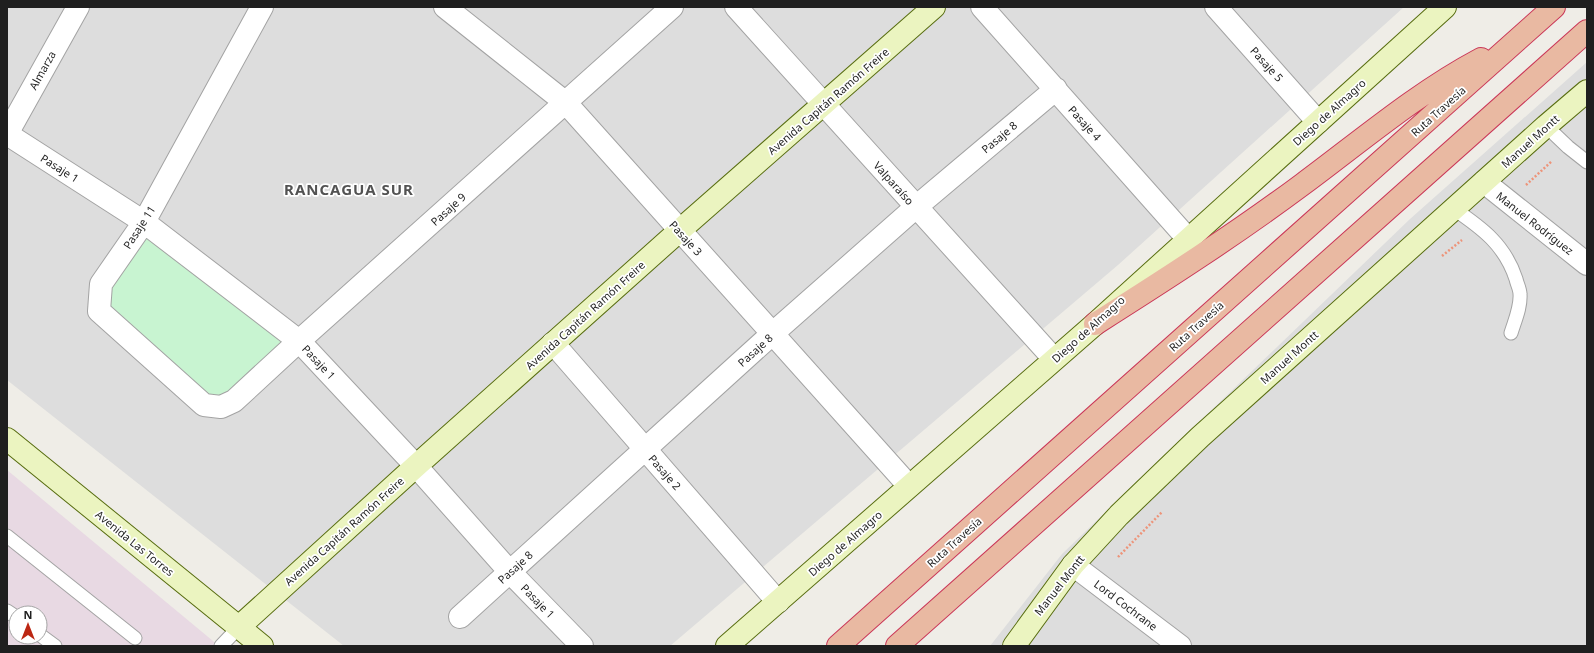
<svg xmlns="http://www.w3.org/2000/svg" width="1594" height="653" viewBox="0 0 1594 653" font-family="'Noto Sans',sans-serif">
<style>
.residential{fill:#ddd}
.industrial{fill:#e8d9e3;fill-rule:evenodd}
.park{fill:#c8f4d1}
.lines{fill:none;stroke-linecap:round;stroke-linejoin:round}
.service-casing{stroke:#a3a3a3;stroke-width:15}
.minor-casing{stroke:#a3a3a3;stroke-width:24}
.tertiary-casing{stroke:#a3a3a3;stroke-width:24}
.secondary-casing{stroke:#586d10;stroke-width:24}
.trunk-casing{stroke:#ca3758;stroke-width:24}
.path{stroke:#ed947a;stroke-width:2.5;stroke-dasharray:2 2;stroke-linecap:butt}
.service{stroke:#fff;stroke-width:13}
.minor{stroke:#fff;stroke-width:22}
.tertiary{stroke:#fff;stroke-width:22}
.secondary{stroke:#ebf4c0;stroke-width:22}
.trunk{stroke:#e9b9a2;stroke-width:22}
.labels{text-anchor:middle;dominant-baseline:central;stroke-width:3.5;stroke-linejoin:round;paint-order:stroke}
.street-label{font-size:11px;fill:#1f1f1f;stroke:#fff}
.district-label{font-size:15px;font-weight:bold;letter-spacing:1px;fill:#525252;stroke:#fff}
</style>
<rect width="100%" height="100%" fill="#efede7"/>
<path class="residential" d="M7,7H1404L1118,265L670,646H344L7,380Z
M1587,62V646H990L1062,554L1410,219Z"/>
<path class="industrial" d="M7,470L219,646H7ZM16,613H40V637H16Z"/>
<path class="park" d="M144,222L299,341L221,407L99,311Z"/>
<g class="lines">
<g class="service-casing">
<path id="service" d="M1546,126L1568,147L1587,162
M1454,209C1482,228 1505,245 1516,279C1517,284 1520,289 1520,294C1521,307 1515,320 1511,333
M7,536L135,638
M7,611L16,617
M40,635L55,646
M221,646L239,627"/>
</g>
<g class="minor-casing">
<path id="minor" d="M262,7L144,222L101,284L99,311L204,405L221,407L234,401L299,341L672,7
M445,7L566,103L909,486
M736,7L1054,359
M982,7L1188,239
M1216,7L1318,122
M7,134L144,222L299,341L416,466L510,572L582,646
M1484,182L1587,264
M553,343L778,602
M1073,565L1180,646
M460,617L772,334L916,207L1056,89"/>
</g>
<g class="tertiary-casing">
<path id="tertiary" d="M7,134L78,7"/>
</g>
<g class="secondary-casing">
<path id="secondary" d="M7,439L262,646
M239,627L416,466L679,231L934,7
M727,646L1095,324L1445,7
M1014,646L1073,565L1119,515L1200,437L1546,126L1587,91"/>
</g>
<g class="trunk-casing">
<path id="trunk" d="M1095,324C1166,279 1236,234 1303,184C1361,141 1417,93 1481,59
M838,646L1554,7
M897,646L1587,31"/>
</g>
<path class="path" d="M1526,185L1552,161
M1442,256L1462,240
M1118,557L1162,512"/>
<use href="#service" class="service"/>
<use href="#minor" class="minor"/>
<use href="#tertiary" class="tertiary"/>
<use href="#secondary" class="secondary"/>
<use href="#trunk" class="trunk"/>
</g>
<g class="labels">
<g class="street-label">
<text transform="translate(1267 64) rotate(48)">Pasaje 5</text>
<text transform="translate(42 70) rotate(-61)">Almarza</text>
<text transform="translate(828 101) rotate(-41)">Avenida Capitán Ramón Freire</text>
<text transform="translate(1438 111) rotate(-42)">Ruta Travesía</text>
<text transform="translate(1329 112) rotate(-42)">Diego de Almagro</text>
<text transform="translate(1085 123) rotate(48)">Pasaje 4</text>
<text transform="translate(999 137) rotate(-40)">Pasaje 8</text>
<text transform="translate(1530 141) rotate(-42)">Manuel Montt</text>
<text transform="translate(60 168) rotate(32)">Pasaje 1</text>
<text transform="translate(894 183) rotate(48)">Valparaíso</text>
<text transform="translate(448 209) rotate(-42)">Pasaje 9</text>
<text transform="translate(1535 223) rotate(38)">Manuel Rodríguez</text>
<text transform="translate(139 227) rotate(-57)">Pasaje 11</text>
<text transform="translate(686 238) rotate(48)">Pasaje 3</text>
<text transform="translate(585 315) rotate(-42)">Avenida Capitán Ramón Freire</text>
<text transform="translate(1196 326) rotate(-42)">Ruta Travesía</text>
<text transform="translate(1088 329) rotate(-42)">Diego de Almagro</text>
<text transform="translate(755 350) rotate(-42)">Pasaje 8</text>
<text transform="translate(1289 357) rotate(-42)">Manuel Montt</text>
<text transform="translate(319 362) rotate(47)">Pasaje 1</text>
<text transform="translate(665 472) rotate(49)">Pasaje 2</text>
<text transform="translate(344 531) rotate(-42)">Avenida Capitán Ramón Freire</text>
<text transform="translate(954 542) rotate(-42)">Ruta Travesía</text>
<text transform="translate(135 543) rotate(39)">Avenida Las Torres</text>
<text transform="translate(845 543) rotate(-41)">Diego de Almagro</text>
<text transform="translate(515 567) rotate(-42)">Pasaje 8</text>
<text transform="translate(1059 585) rotate(-52)">Manuel Montt</text>
<text transform="translate(538 601) rotate(46)">Pasaje 1</text>
<text transform="translate(1126 605) rotate(37)">Lord Cochrane</text>
</g>
<g class="district-label">
<text x="349" y="189">RANCAGUA SUR</text>
</g>
</g>
<rect width="1594" height="653" fill="none" stroke="#1f1f1f" stroke-width="16"/>
<g transform="translate(28 625)"><circle r="19" fill="#ffffff" stroke="#a5a5a5"/>
<path d="M0-3L7 15L0 10L-7 15Z" fill="#bc2713"/>
<text y="-6" font-size="11" font-weight="bold" text-anchor="middle" fill="#1f1f1f">N</text>
</g>
</svg>
